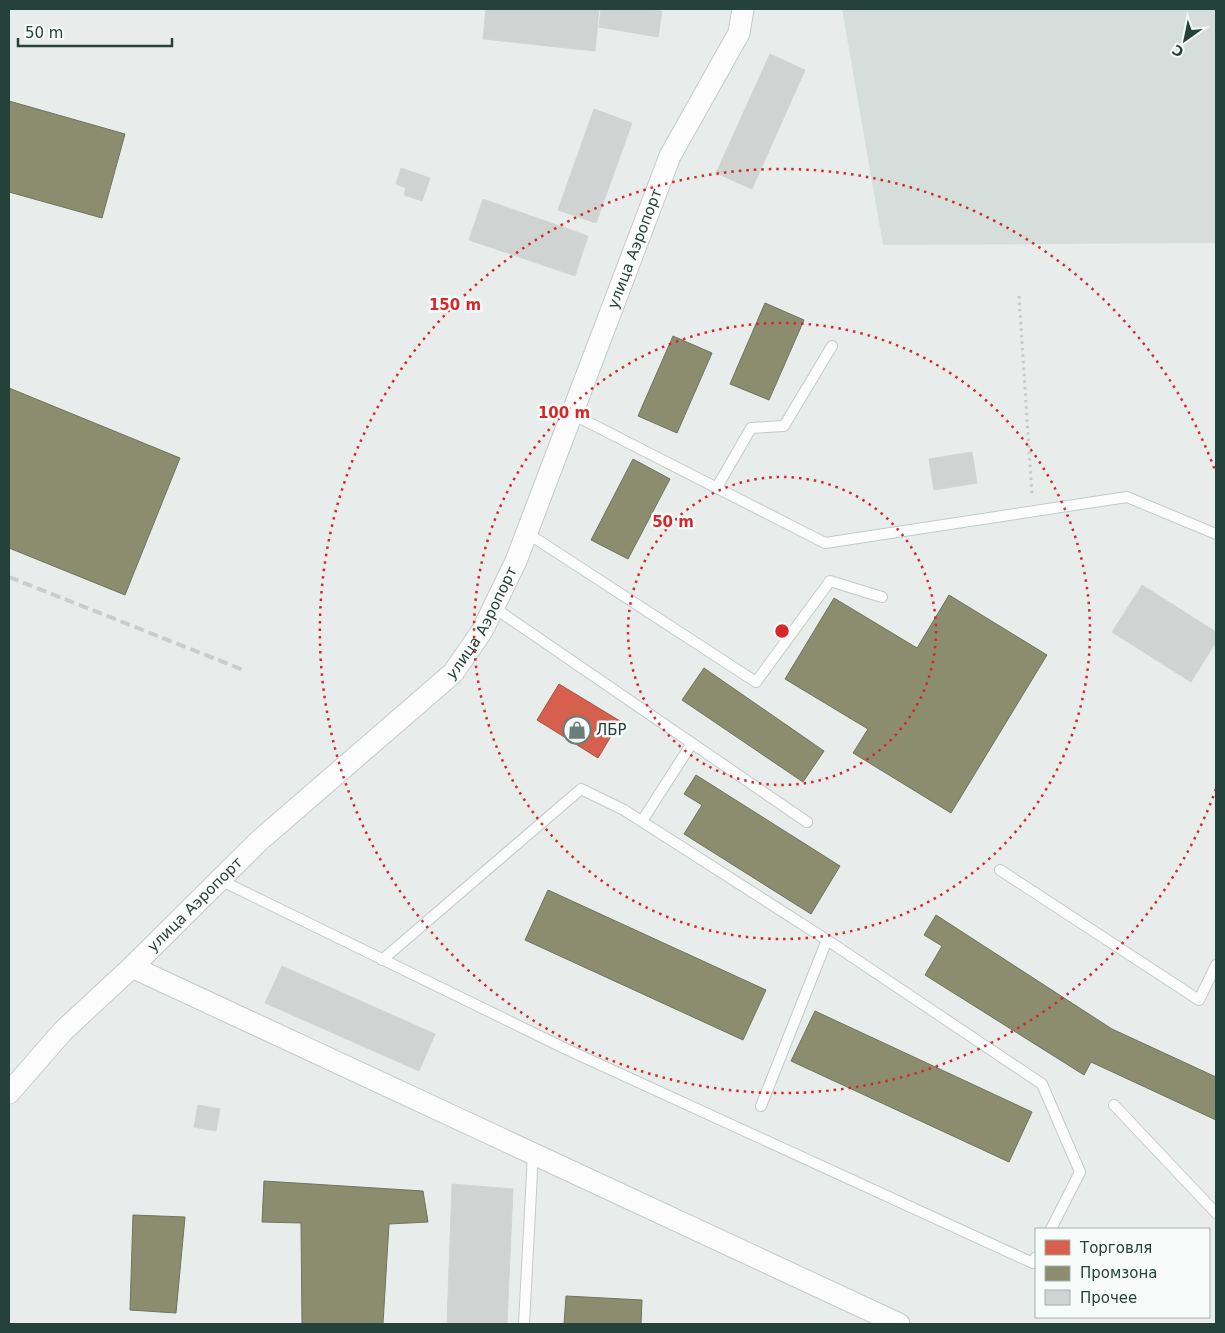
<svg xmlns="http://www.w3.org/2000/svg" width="1225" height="1333" viewBox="0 0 1225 1333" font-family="'DejaVu Sans',sans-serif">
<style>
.built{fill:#d6dedb}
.shops{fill:#d6604d;stroke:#a15747}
.industry{fill:#8c8c6e;stroke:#6d765e}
.building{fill:#cfd4d2;stroke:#d1d6d4}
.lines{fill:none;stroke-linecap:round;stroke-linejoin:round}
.lane-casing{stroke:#c5cac8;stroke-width:12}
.street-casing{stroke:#c5cac8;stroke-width:23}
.path{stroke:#c3ccca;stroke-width:3;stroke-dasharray:2.5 4;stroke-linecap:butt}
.lane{stroke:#fcfcfc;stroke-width:10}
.street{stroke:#fcfcfc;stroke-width:21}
.rail{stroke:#c9cdcc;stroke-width:4;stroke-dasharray:10 5;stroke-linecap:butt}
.ring{fill:none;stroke:#d62828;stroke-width:2.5;stroke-dasharray:2.5 5}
.labels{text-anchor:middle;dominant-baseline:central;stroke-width:5;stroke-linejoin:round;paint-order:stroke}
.street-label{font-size:15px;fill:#24423a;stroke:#f7fbf9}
.poi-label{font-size:15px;fill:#24423a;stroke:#f7fbf9;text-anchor:start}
.centre{fill:#d62828;stroke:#f7fbf9;stroke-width:2.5}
.ring-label{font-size:15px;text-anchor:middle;font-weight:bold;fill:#d62828;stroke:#f7fbf9;stroke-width:5;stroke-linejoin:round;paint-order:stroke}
</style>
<rect width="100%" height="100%" fill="#e8edeb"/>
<path class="built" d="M842,9H1216V243L883,245Z"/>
<path class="shops" d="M559,684L620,721L598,758L537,720Z"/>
<path class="industry" d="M9,101L125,134L102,218L9,192Z
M765,303L804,320L769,400L730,384Z
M673,336L712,353L677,433L638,416Z
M9,388L180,458L125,595L9,548Z
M633,459L670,479L628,559L591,540Z
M949,595L1047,655L951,813L853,753L868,729L785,679L834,598L917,648Z
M704,668L824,751L803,782L682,700Z
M696,775L840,866L811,914L684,834L702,805L684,794Z
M548,890L766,990L743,1040L525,940Z
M936,915L1112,1029L1216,1077V1120L1091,1062L1084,1075L925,975L942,946L924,935Z
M815,1011L1032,1112L1009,1162L791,1061Z
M264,1181L423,1191L428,1222L389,1224L383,1324H302L301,1223L262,1222Z
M133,1215L185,1217L176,1313L130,1310Z
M566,1296L642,1300L641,1324H564Z"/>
<path class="building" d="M486,9H599L595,51L483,39Z
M601,9H644L662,11L658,37L599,27Z
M770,54L805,70L752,189L716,173Z
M594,109L632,123L596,223L558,210Z
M401,168L430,178L422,201L404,195L406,188L396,184Z
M483,199L588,236L575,276L469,240Z
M972,452L977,483L934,490L929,459Z
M1142,585L1216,632V642L1191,682L1112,632Z
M282,966L435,1034L419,1071L265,1003Z
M198,1105L220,1109L216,1131L194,1127Z
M452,1184L513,1189L507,1324H447Z"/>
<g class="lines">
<g class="lane-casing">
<path id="lane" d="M572,414L825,543L1127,497L1216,534
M717,487L751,428L784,426L832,346
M527,533L756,682L830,581L882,597
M493,607L807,822
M642,821L692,743
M1000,870L1199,1000L1216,965
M220,880L566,1049L1033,1263L1036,1257
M382,960L581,789L624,810L827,940L1042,1084L1080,1172L1051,1229
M1114,1105L1216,1213
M761,1106L827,940
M524,1324L533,1154"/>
</g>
<g class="street-casing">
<g id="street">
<path d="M132,967L899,1324"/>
<path id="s1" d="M9,1093L63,1031L132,967L260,840L453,673L482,631L516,561L670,156L739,33L743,9"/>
</g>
</g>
<path class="path" d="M1019,296L1032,496"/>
<use href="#lane" class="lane"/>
<use href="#street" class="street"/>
<path class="rail" d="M9,577L246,671"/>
</g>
<g class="ring">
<circle cx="782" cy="631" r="154"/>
<circle cx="782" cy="631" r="308"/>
<path d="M1216 789A462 462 0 1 1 1216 473"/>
</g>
<defs>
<g id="shop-ring" transform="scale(1.4375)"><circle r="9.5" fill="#f7fbf9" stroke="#697e78" stroke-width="1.5"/><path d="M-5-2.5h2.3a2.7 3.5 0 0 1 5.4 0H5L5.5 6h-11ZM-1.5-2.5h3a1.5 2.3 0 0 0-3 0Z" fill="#697e78"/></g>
</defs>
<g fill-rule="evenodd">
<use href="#shop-ring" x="577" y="730"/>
</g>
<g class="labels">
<g class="street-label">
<text stroke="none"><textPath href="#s1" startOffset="1075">улица Аэропорт</textPath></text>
<text stroke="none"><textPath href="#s1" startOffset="670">улица Аэропорт</textPath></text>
<text stroke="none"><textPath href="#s1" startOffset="265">улица Аэропорт</textPath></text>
</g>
<g class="poi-label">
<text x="596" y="730">ЛБР</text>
</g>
</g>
<circle cx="782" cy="631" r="8" class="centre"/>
<g class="ring-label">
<text x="455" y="310">150 m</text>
<text x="564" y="418">100 m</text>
<text x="673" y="527">50 m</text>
</g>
<rect width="1225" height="1333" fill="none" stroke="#24423a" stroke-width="20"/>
<rect x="1035" y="1228" width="175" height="90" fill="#f7fbf9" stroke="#a3b1ad"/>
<rect x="1045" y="1240" width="25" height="15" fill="#d6604d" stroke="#a3b1ad"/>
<text x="1080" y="1253" font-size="15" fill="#24423a">Торговля</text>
<rect x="1045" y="1266" width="25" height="15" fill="#8c8c6e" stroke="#a3b1ad"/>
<text x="1080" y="1278" font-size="15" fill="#24423a">Промзона</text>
<rect x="1045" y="1290" width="25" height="15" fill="#cfd4d2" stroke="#a3b1ad"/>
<text x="1080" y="1303" font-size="15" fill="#24423a">Прочее</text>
<g transform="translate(1185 40) rotate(213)" stroke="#f7fbf9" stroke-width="4" paint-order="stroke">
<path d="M0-4L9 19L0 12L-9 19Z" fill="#24423a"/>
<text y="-8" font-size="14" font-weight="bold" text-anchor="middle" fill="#24423a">С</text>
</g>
<path d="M18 38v8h154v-8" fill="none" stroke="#24423a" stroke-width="2.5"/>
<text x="25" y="38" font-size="15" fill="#24423a" stroke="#f7fbf9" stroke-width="4" paint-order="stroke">50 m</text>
</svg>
